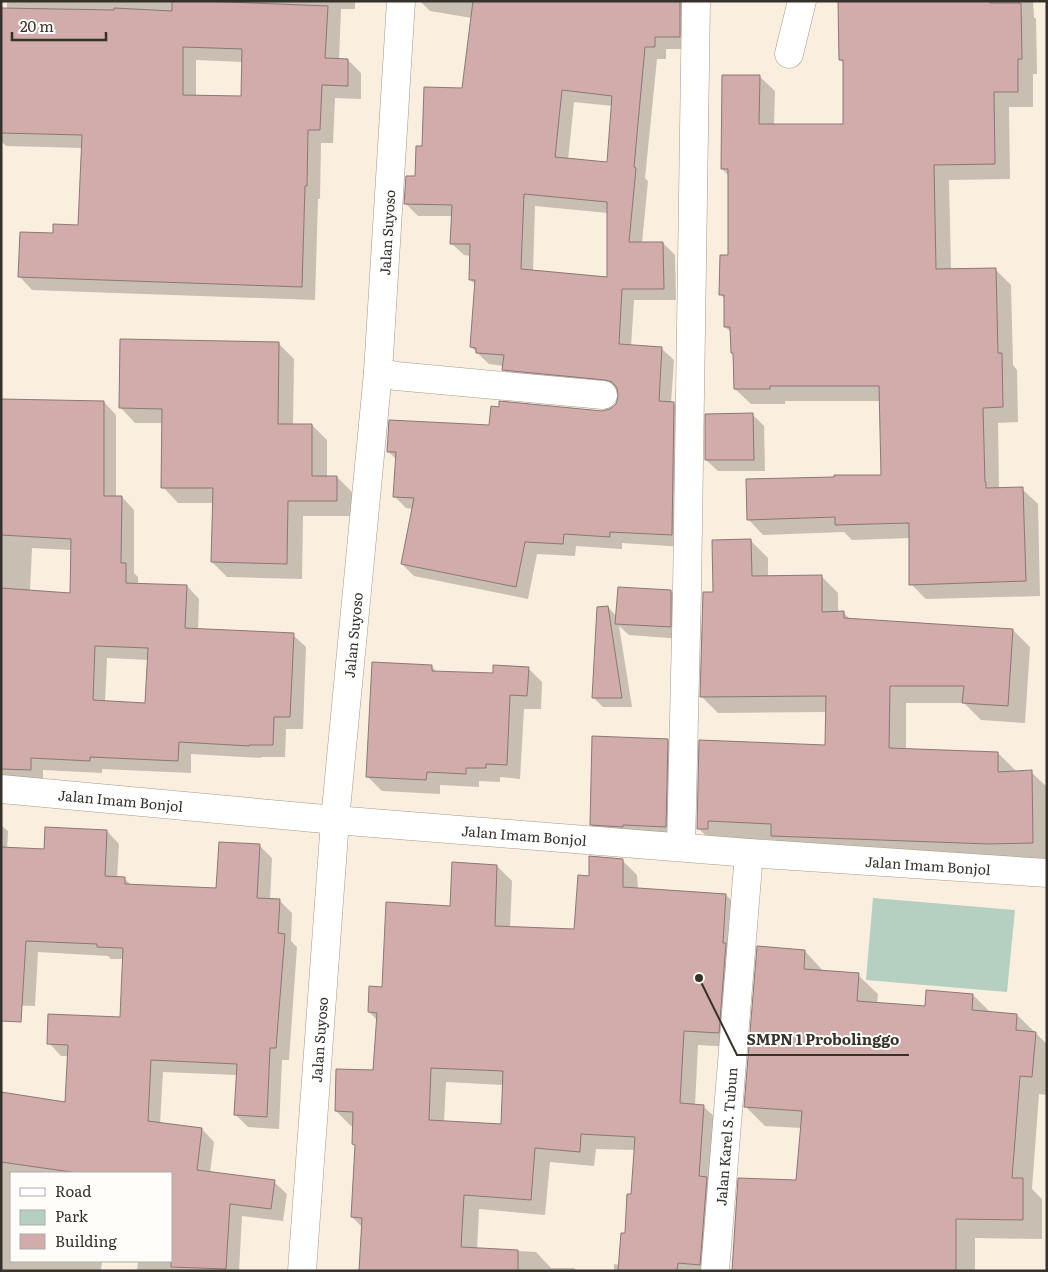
<svg xmlns="http://www.w3.org/2000/svg" width="1048" height="1272" viewBox="0 0 1048 1272" font-family="Literata,serif">
<style>
.green{fill:#b5d0c0}
.shadow{fill:#0003;fill-rule:evenodd}
.building{fill:#d1acaa;stroke:#8b7776;fill-rule:evenodd}
.lines{fill:none;stroke-linecap:round;stroke-linejoin:round}
.street-casing{stroke:#a59a8b;stroke-width:29}
.secondary-casing{stroke:#a59a8b;stroke-width:29}
.street{stroke:#fff;stroke-width:28}
.secondary{stroke:#fff;stroke-width:28}
.labels{text-anchor:middle;dominant-baseline:central;stroke-width:4;stroke-linejoin:round;paint-order:stroke}
.street-label{font-size:14px;fill:#35312b;stroke:#fffdf9}
.leader{fill:none;stroke:#35312b;stroke-width:2}
.callout-dot{fill:#35312b;stroke:#fffdf9;stroke-width:2}
.callout-label{font-size:15px;text-anchor:middle;font-weight:bold;fill:#35312b;stroke:#fffdf9;stroke-width:4;stroke-linejoin:round;paint-order:stroke}
</style>
<rect width="100%" height="100%" fill="#faeede"/>
<path class="green" d="M873,898L1015,910L1007,992L866,980Z"/>
<path class="shadow" d="M7,1H211V3L246,4V1H355V9H341L339,60H348L361,73V99L335,98L333,143H321L320,199H318L315,300L32,290L19,276L54,234L79,226L83,148L6,146L1,141V10H7ZM196,60L243,62L242,97H196Z
M420,1H698L692,49H666V59H657L645,178L648,181L642,243H663L675,255L676,300H634L631,346L661,348L674,360L671,403L674,404L686,416L684,547L622,543V549L576,546L575,556L537,554L528,599L414,576L402,564L413,509L406,508L394,496L397,460L388,451L490,427L611,410L617,404L619,391L516,382L504,370V366L489,364L471,347L475,285L470,279L471,256L464,255L451,243L452,216H418L405,203L416,177L424,147L463,89L472,18L430,11ZM574,102L613,106L608,163L568,160ZM535,206L608,213V279L533,271Z
M839,1H1033L1034,17L1036,19L1037,74H1033V107H1009L1010,179L949,180L951,270L995,269L1011,285L1013,365L1017,370L1018,422L998,423L999,489H1022L1038,504L1040,596L926,599L911,584V538L852,540L844,532L763,535L748,519L882,476L881,401H785V404H751L735,389V355L732,353V333L725,327L726,300L720,294L729,256V176L722,169L759,76L775,91L774,125H845V64L840,60Z
M278,343L294,359L293,425H312L327,440V477H337L352,492V516H303L302,579L227,577L212,562L213,503H178L163,487V423H135L120,407Z
M1,400L104,402L116,415V497H122L134,510V573L138,577V584L187,586L199,599L198,630L293,635L306,647L303,729H286L285,757H261V758L191,754V773L102,769V773L43,770V782L1,780ZM32,548L72,550L71,594L30,591ZM107,658L149,660L146,705L105,702Z
M752,414L764,426L765,471H718L706,460Z
M751,541L768,558V577L821,576L838,593V613L843,612L850,619L1013,630L1030,647L1025,723L981,720L964,703H906V749L998,753L1015,770V772H1031L1047,787V860L789,853L776,840L725,838L715,845L698,828L700,742L826,746L827,712L718,713L701,696L714,594Z
M671,591L683,603L682,639L629,635L619,626L632,707H603L593,697L608,607L617,617Z
M431,666L438,673L494,674L528,668L542,682L541,709H524L520,779L500,777V782L479,781V787L440,785V794L382,791L368,777Z
M667,740L683,756L681,842L607,839L591,824Z
M1,825L8,831L7,849L45,851L107,831L119,844L117,878L125,879L132,886L218,890L259,845L272,858L270,900H279L292,913L291,941L297,947L289,1060H282L279,1129L248,1127L235,1114L237,1075L163,1072L160,1124L202,1129L214,1142L210,1173L274,1182L287,1194L283,1221L242,1216L239,1271H137L138,1261H171V1173H11V1261H102L101,1271H1V1094L67,1103L69,1056H61L49,1043L121,1018L124,959H111L108,956L38,952L35,1006L1,1005Z
M622,860L637,875L638,890L726,895L741,910L733,1047L698,1045L695,1105L703,1106L719,1121L715,1271H614V1264L620,1265L626,1234L632,1196L635,1150L596,1149L594,1166L550,1162L545,1215L479,1209L477,1249L536,1252L551,1268H574L577,1271H360L363,1228L352,1217L356,1147L353,1144L354,1126H351L336,1111L374,1072L377,1020L369,1012L383,988L451,907L497,866L512,881L510,928L575,931L590,877ZM446,1082L504,1085L502,1125L444,1122Z
M805,951L824,972L858,975L878,994L877,1004L926,1008L973,995L991,1013L1017,1015L1047,1044V1095L1039,1094L1032,1189L1042,1199V1239L975,1238V1271H733L797,1181L801,1128L765,1126L745,1106Z"/>
<path class="building" d="M172,1H202L328,6L325,58L348,59V86L322,85L320,130H308L307,186H305L302,287L18,277L20,232L53,233V224L78,225L82,135L1,133V8L114,10V8L172,11ZM183,47L242,49L241,96L183,95Z
M473,1H680V37H655V47H645L634,167L636,168L629,242H663L664,289H622L619,344L662,347L659,401L674,402L672,535L610,532V537L564,534L563,544L525,542L516,587L401,564L414,498L393,497L396,452H387L389,420L489,425L491,406L499,407V401L602,411L610,409L616,404L618,397L617,388L612,382L605,380L502,370L504,355L476,353V348L470,347L475,280H469L470,244H450L452,205L404,204L406,176H415L416,146H422L424,87L462,88ZM562,90L612,96L607,162L555,157ZM524,194L607,202V277L521,269Z
M838,1H990V3H1021L1022,59H1018V92H994L995,164L934,165L936,269L996,268L998,353H1002L1003,407L983,408L985,482H986V488L1023,487L1026,581L909,585V523L835,525V517L747,520L746,479L834,477V475H881L879,386H770V389H734L733,353H731L730,327H724V295H719L720,255H728V169H721L722,75H760L759,124H843V60H839Z
M120,339L279,342L278,424H312V476H337V501H288L287,564L211,562L213,488H161L162,409L119,408Z
M1,399L104,401V496H122L121,563H126V583L187,585L185,628L294,633L290,717H274L273,745H249V746L179,742L178,761L90,757V761L31,758V770L1,769V588L70,593L71,539L1,535ZM95,646L148,648L145,703L93,700Z
M753,413L754,460H705V414Z
M751,539L752,576L822,575V612L844,611V618L1013,629L1008,706L962,703L964,686H890L889,748L998,752V772L1032,770L1033,843L989,844L771,836V824L708,821V829H697L699,740L825,745L826,696L700,697L703,592H713L712,540Z
M618,587L671,590V627L615,624Z
M608,606L622,698H592L597,607Z
M372,662L432,665V671L493,673V665L529,667L527,696L510,695L507,765L486,764V768H466V774L427,772L426,780L366,777Z
M592,736L668,739L666,827L623,825V827L590,825Z
M45,827L107,830L105,876L125,877V884L216,888L219,842L260,844L257,898L280,899L278,933L285,934L276,1048H270L267,1117L234,1115L237,1064L151,1060L148,1121L202,1128L197,1170L275,1180L271,1209L230,1204L226,1269L171,1267V1173H78L1,1162V1092L65,1102L68,1045L47,1044L48,1014L120,1017L123,948L97,947V944L26,941L21,1022L1,1021V847L44,849Z
M589,856L623,859V887L726,894L723,943H726L719,1033L684,1031L680,1103L704,1105L699,1176L707,1177L700,1265L678,1263L677,1271H618L621,1233H625L627,1194H631L635,1137L581,1134L580,1152L535,1148L531,1200L464,1195L461,1247L518,1250V1271H359L362,1218L351,1217L355,1145L352,1144L353,1112L335,1111L336,1069L373,1070L377,1013L368,1012L369,986L382,987L386,902L450,906L452,862L497,865L495,926L574,929L578,875L589,876ZM431,1068L503,1071L501,1124L429,1120Z
M757,946L805,950L804,969L859,973L857,1001L925,1006L926,990L973,994L972,1010L1017,1014L1016,1030L1036,1032L1032,1077L1020,1076L1012,1178H1023V1220L956,1219V1271H732L738,1178L796,1180L802,1111L744,1107Z"/>
<g class="lines">
<g class="street-casing">
<g id="street">
<path d="M789,54L802,1"/>
<path d="M378,372L396,376L603,395"/>
<path d="M681,847L687,591L696,1"/>
<path id="s1" d="M302,1271L335,820L378,372L401,1"/>
<path id="s2" d="M715,1271L749,853"/>
</g>
</g>
<g class="secondary-casing">
<g id="secondary">
<path id="s3" d="M1,789L335,820L749,853L1047,873"/>
</g>
</g>
<use href="#street" class="street"/>
<use href="#secondary" class="secondary"/>
</g>
<g class="labels">
<g class="street-label">
<text stroke="none"><textPath href="#s1" startOffset="1042">Jalan Suyoso</textPath></text>
<text stroke="none"><textPath href="#s1" startOffset="638">Jalan Suyoso</textPath></text>
<text stroke="none"><textPath href="#s3" startOffset="120">Jalan Imam Bonjol</textPath></text>
<text stroke="none"><textPath href="#s3" startOffset="525">Jalan Imam Bonjol</textPath></text>
<text stroke="none"><textPath href="#s3" startOffset="930">Jalan Imam Bonjol</textPath></text>
<text stroke="none"><textPath href="#s1" startOffset="232">Jalan Suyoso</textPath></text>
<text stroke="none"><textPath href="#s2" startOffset="135">Jalan Karel S. Tubun</textPath></text>
</g>
</g>
<path class="leader" d="M699 978L737 1055H909"/>
<circle class="callout-dot" cx="699" cy="978" r="5"/>
<g class="callout-label">
<text x="823" y="1045">SMPN 1 Probolinggo</text>
</g>
<rect width="1048" height="1272" fill="none" stroke="#35312b" stroke-width="5"/>
<rect x="10" y="1172" width="162" height="90" fill="#fffdf9" stroke="#aeaba7"/>
<rect x="20" y="1188" width="25" height="8" fill="#ffffff" stroke="#aeaba7"/>
<text x="55" y="1197" font-size="15" fill="#35312b">Road</text>
<rect x="20" y="1210" width="25" height="15" fill="#b5d0c0" stroke="#aeaba7"/>
<text x="55" y="1222" font-size="15" fill="#35312b">Park</text>
<rect x="20" y="1234" width="25" height="15" fill="#d1acaa" stroke="#aeaba7"/>
<text x="55" y="1247" font-size="15" fill="#35312b">Building</text>
<path d="M12 32v8h94v-8" fill="none" stroke="#35312b" stroke-width="2.5"/>
<text x="20" y="32" font-size="15" fill="#35312b" stroke="#fffdf9" stroke-width="4" paint-order="stroke">20 m</text>
</svg>
